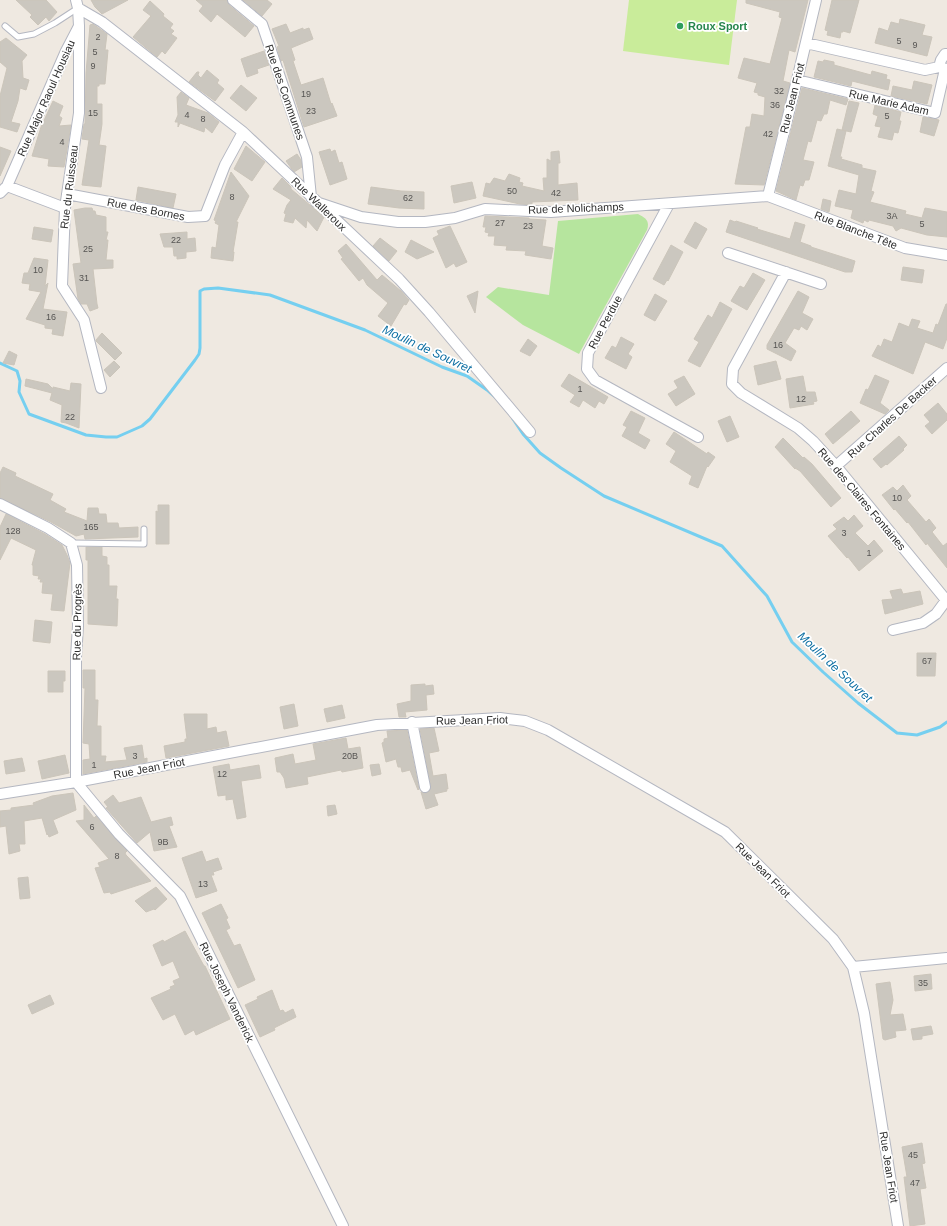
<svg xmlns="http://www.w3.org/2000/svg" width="947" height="1226" viewBox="0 0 947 1226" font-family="Helvetica,sans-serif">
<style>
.green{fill:#b6e59e}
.pitch{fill:#c9ec9a}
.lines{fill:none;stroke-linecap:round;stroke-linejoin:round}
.stream{stroke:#75cff0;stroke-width:3}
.building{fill:#cbc7bf;stroke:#cbc5ba}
.lane-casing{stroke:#b4b7c1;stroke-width:7}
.street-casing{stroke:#b4b7c1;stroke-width:12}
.lane{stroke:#fff;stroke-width:5}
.street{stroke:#fff;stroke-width:10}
.leisure-dot{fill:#2e9e5b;stroke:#fff;stroke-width:1.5}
.labels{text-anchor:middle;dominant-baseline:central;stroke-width:3.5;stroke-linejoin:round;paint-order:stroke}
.number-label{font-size:9px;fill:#555452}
.leisure-label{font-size:11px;font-weight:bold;fill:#27864d;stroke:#fff;text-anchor:start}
.street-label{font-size:11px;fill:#2e2e2e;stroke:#fff}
.water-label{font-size:12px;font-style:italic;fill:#0d6fa3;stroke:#fff}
</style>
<rect width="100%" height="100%" fill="#efe9e1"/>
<path class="green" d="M638,214C646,218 650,221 647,230L579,354L523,325L486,297L498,287L549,295L558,221Z"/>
<path class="pitch" d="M629,0H737L729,65L623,51Z"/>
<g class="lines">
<path class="stream" d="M0,363L17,371L20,381L19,392L29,414L86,435L106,437H117L142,426L150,419L195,360L199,354L200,348V291L204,289L218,288L270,295L365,330L442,367L467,376L487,390L496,398
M513,419L523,434L540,453L561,468L604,496L722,546L767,596L792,642L823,672L858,703L897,733L917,735L940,727L947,722"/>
</g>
<path class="building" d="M16,0H46L57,12L49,21L46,17L38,25L30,17L32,15Z
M91,0H128L102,14L95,7Z
M196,0H227L229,5L254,26L245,37L217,14L211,22L199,11L203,6Z
M243,0H267L272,4L262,16Z
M746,0H808L795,52L789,50L783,81L790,83L764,185L735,184L746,127H750L752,114L764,116L765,97L758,95V93L754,92L757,83L738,78L744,58L770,64L782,18L779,17L780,12L746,3Z
M832,0H859L850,33L843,31V32H841L840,38L827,35L828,31L825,30Z
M150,1L164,14L163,16L173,24L170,28L174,31L171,34L177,38L165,54L162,51L157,57L133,37L151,16L143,10Z
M900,19L925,25L922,35L932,37L927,56L875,43L879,28L888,31L891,22L899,24Z
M93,24L107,34L105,50H108L105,84H99V86H97V104H102V124L99,145L106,146L101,187L82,185L89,140L82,139L84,124H85L86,73L90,25Z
M286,24L290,33L303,28V30L309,28L313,39L291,48L295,60L293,61L301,85L323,78L331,104L332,103L337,116L304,127L283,60L281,61L277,47L279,46L272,29Z
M6,38L27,55L22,61L23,78L29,80L26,90L20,88L18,101L11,122L20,124L17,132L0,127V96L7,68L0,62V42Z
M264,51L269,65L257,69L258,73L247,77L241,59Z
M824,60L834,62V65L871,75L872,71L887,75L886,79L890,80L888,90L852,81L851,86L814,77L818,61L823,62Z
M207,70L219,80L217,83L224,89L215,101L189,82L197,72H199L198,75L201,78Z
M914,81L932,85L927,104L891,96L893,86L912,90Z
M241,85L257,98L246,111L230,98Z
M802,88L848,99L846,105L830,100L827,114H824L821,121L817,120L811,142L808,141L803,160L814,162L809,180H805L803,186L800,185L796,200L776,191Z
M181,92L189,98L186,105L208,113L219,122L212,133L205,127L204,132L180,123L178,127V122H175L178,115L177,97Z
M53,101L63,106L59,116L62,118L59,126L71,125L64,167L48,166L49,159L32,156L41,127Z
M849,101L859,103L851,132L842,130Z
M875,105L901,112L899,121H901L898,133L894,132L892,140L878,137L881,127L875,126L878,116L873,114Z
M923,117L939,120L934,136L920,132Z
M837,129L846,131L840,157H842L841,159L862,165V168L876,171L871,191L874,192L870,202L906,211L905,214L922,218L925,208L947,212V237L927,235L901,228L896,231L893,226L869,220L868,222L864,220L863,223L851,218L853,210L835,206L839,190L856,194L859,175L828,166Z
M246,146L265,162L252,181L234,169Z
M0,147L11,151L0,176Z
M330,149L331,152L335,150L339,163L342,162L347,179L330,185L319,152Z
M559,151L560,163H558V185L577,183L578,200L532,202V205L520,204L483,196L486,183L490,184L494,178L505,181L509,174L520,178L519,182L523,183L522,186L544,191L543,178H547V159L551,161V152Z
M297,154L301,160L302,167L294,172L286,161Z
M231,172L249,196L236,222H238L233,252H234L233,261L211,258L212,247L216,248L219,225L215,223L216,221L214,220Z
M282,178L291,187V189L324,217L317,231L307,220L306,228L295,218L293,223L284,221L286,214L284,213L287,205L291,200L273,189Z
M472,182L476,198L454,203L451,186Z
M138,187L176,194L173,208L136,200Z
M371,187L401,191L424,192V209L399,208L368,204Z
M823,199L831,201L829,212L821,209Z
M85,208H92L93,211H95L96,215L106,217V232H108L106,240H108L106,260H113V268L93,269L97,304L98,308L90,311L87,304H81L78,299L73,264L81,263L74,210Z
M485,216L529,218V219L546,220L542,246L553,248L551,259L525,255L526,251L506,250L507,246L494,245L495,236H488L489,233L485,232L486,227H483Z
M730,220L735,222L736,221L758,228L757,229L790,239L795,222L805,225L800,242L811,246V247L855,261L852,272H845L726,232Z
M695,222L707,229L696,249L684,242Z
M450,226L467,262L456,267L454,263L446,268L433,238L439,235L437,231Z
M34,227L53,230L51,242L32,239Z
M187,232V239L195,238L196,251L186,252V258L177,259V256H174L173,247H164L160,234Z
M380,238L397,251L389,261L373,246Z
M411,240L434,252L417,259L405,252Z
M346,244L377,280L382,275L401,291L409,300L406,305L404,304L391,326L378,316L388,303L367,285L363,278L359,281L341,259L343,258L338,251Z
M671,245L683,252L668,281L667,280L664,285L653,279Z
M34,258L48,260L45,286L48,283L43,309L67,312L63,336L52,334L53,329L45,328V325L26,319L41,292L29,290L30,284L22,283L24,273H28Z
M903,267L924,270L922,283L901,280Z
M753,273L765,280L747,310L731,301L740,286L744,288Z
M478,291L475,313L467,296Z
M798,291L809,297L802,313L813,319L807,330L801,326L799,330L794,328L785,343L796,351L791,361L767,349V345Z
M655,294L667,301L655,321L644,315Z
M720,302L732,309L700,367L688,361L699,342L694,339L708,315L712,318Z
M946,304H947V338L943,349L925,342L913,374L872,356L878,345L881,347L884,339L892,342L899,323L909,327L912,319L920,321L917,328L933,333L936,324L938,325Z
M102,333L122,353L115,360L96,341V340Z
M621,337L634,344L628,354L632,357L626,369L605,358L612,346L616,348Z
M528,339L537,346L530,356L520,351Z
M9,351L17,355L14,365L3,363Z
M114,361L120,367L110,377L104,370Z
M776,361L781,379L758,385L754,366Z
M569,374L608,397L604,404L599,401L595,408L583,400L579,407L570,402L575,395L561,386Z
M875,375L889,381L880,403L889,410L885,414L860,403L866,389L868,390Z
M684,376L695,394L676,406L668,394L678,388L674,381Z
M803,376L806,392H815L817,401L813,402L814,404L790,408L786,379Z
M26,379L48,384L53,389V387L70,391L71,383L81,384L79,428L66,423L61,422L62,405L50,400L52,393L25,386Z
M938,403L947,414V420L932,434L925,426L930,422L924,415Z
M631,411L645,418L638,433L650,440L645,449L622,436L627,427L623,425Z
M851,411L860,421L833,444L825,434Z
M730,416L739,437L727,442L718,421Z
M674,432L707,454L708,452L715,457L708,467L707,466L698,488L689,484L692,476L670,462L676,451L666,444Z
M899,436L907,445L903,449L904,450L887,465L886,464L881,468L873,459Z
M783,438L803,458L804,457L812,464L841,498L831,507L800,471L795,468V469L775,447Z
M3,467L16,473L15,476L53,494L50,500L66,509L64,512L87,521L88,508H98L99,514H106L107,523H118L119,528L138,527V537L85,539L84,534L76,536L51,522L0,498V473Z
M903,485L911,496L907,500L926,522L929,519L936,528L932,532L943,546L947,543V568L927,543L926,545L908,522L907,523L895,509L894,510L882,495L893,487L897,491Z
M158,505H169V544H156V511L158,512Z
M6,514L45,534L62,545L67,555L70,563L64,611L51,610L53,594L42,593L43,582H40L41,579H38L39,576L33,575V565H32L36,550L11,538L0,560V527Z
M854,515L863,526L855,533L868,546L874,540L883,551L859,571L848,557L847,558L828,536L837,529L833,525L844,517L848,521Z
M86,547H102V556L107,557V565H109V586H117L116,599H118L117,626L88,624V560H86Z
M901,589L903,594L920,591L923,604L885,614L882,600L893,599L890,591Z
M35,620L52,622L50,643L33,641Z
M917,653H936L935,676H917Z
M83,670H95V700H98L97,726H101V756H106L105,762L127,760L124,748L142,745L144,759L147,758V762L83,774V760L90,759L89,744L83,743L85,688H83Z
M48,671H65V681H63V692H48Z
M425,684V686L433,685L434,694L426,695L427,710L405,712L406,717H399L397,704L411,701V685Z
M294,704L298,726L284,729L280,707Z
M342,705L345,718L327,722L324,709Z
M184,714H207V729L216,727L217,733L226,731L229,746L166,758L164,746L185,742V739H187Z
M434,728L439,751L429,753L433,776L446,774L448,789H446L447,791L434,794L438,805L426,809L421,792L426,793L429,792L431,786L420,729Z
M407,730L419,789L418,790L410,770L402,772L401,767H398L396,759L386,762L384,752L382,743L384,742V739L388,738L387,731Z
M346,738L348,749L360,747L363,768L342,772L341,770L307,777L308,784L286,788L284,778L280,772H277L275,758L293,754L295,764L316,760L313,744Z
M65,755L69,773L42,779L38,761Z
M22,758L25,771L6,774L4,761Z
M229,764L230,770L259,765L261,778L241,781L246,817L237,819L233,799L226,800V795L218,796L213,767Z
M379,764L381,774L372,776L370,765Z
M73,793L76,810L53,820L58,833L49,837L48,834L47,835L42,818L24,821L25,844H19L20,851L9,854L6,826L0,827V811L11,810V808L34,805L33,803L52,796Z
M113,795L119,803L141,797L151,822L171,817L173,825L169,826L177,847L154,851L150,832L137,843L106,808L108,807L104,802Z
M84,805L94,818L96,816L127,851L125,853L126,855L151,881L111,894L110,892L104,893L95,868L100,867L98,863L109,859L76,821L84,820Z
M335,805L337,814L328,816L327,806Z
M202,851L206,862L218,858L222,869L213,872L214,875H211L217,891L196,898L182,858Z
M28,877L30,898L20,899L18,878Z
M156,887L167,899L155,910L154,909L146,912L135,901Z
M221,904L228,918L226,919L230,928L226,930L234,946L240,944L255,980L238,988L202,913Z
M185,931L204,966H205L230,1019L196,1035L194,1030L185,1035L175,1014L163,1020L151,998L171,989L170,987L175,985L173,981L180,978L173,961L162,966L153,945L163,940L164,942Z
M931,974L932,989L915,991L914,976Z
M890,982L893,1000L890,1015L903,1014L906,1030L895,1031L896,1037L885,1040L883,1039L876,984Z
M272,990L280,1011L283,1010L285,1013L293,1009L296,1017L274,1028L275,1030L260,1037L245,1005L258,999L257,997Z
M50,995L54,1004L32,1014L28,1005Z
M931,1026L933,1034L922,1036V1039L913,1040L911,1029Z
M922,1143L925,1163L922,1164L926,1188L920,1189L925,1224L910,1226L904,1177H907L902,1147Z"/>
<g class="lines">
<g class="lane-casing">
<path id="lane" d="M5,26L18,37L34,34L55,23L78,8
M71,543L144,544V529"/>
</g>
<g class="street-casing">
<path id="street" d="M233,0L262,24L307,157L311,197
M78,8L102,22L243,132L399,279L429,312L530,432
M79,26V113L65,208L62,286L84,320L101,388
M806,43L925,70L939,67L947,69
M939,67L941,60L945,54H947
M797,80L935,113L945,69
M7,186L65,208
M0,193L7,186L66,51L79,26L78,8L76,0
M67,194L188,217L205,216L225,165L243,132
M768,196L797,80L816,0
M316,202L361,217L398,222H425L455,218L485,209L551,212L768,196L905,248L947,255
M669,204L588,353L587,369L595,380L698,437
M728,253L821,284
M786,272L733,369L732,384L741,393L798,428L813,441L836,466L946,600
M836,466L947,368
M0,504L48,528L71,543L77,565L78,626L76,657V782
M893,630L923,623L936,614L947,599
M412,722L425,787
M76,782L119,834L180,896L343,1226
M0,794L76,782L377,725L500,718L525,721L548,730L725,832L833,939L853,967L864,1013L898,1226
M853,967L947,958"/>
</g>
<use href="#lane" class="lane"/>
<use href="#street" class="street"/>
</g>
<circle class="leisure-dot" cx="680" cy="26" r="4"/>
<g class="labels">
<g class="number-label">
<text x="98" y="37">2</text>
<text x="899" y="41">5</text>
<text x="915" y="45">9</text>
<text x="95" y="52">5</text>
<text x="93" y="66">9</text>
<text x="779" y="91">32</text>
<text x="306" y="94">19</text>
<text x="775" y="105">36</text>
<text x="311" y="111">23</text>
<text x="93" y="113">15</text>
<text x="187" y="115">4</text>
<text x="887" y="116">5</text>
<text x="203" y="119">8</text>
<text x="768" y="134">42</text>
<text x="62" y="142">4</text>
<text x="512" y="191">50</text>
<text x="556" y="193">42</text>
<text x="232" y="197">8</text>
<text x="408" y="198">62</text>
<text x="892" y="216">3A</text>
<text x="500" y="223">27</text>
<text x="922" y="224">5</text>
<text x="528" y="226">23</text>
<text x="176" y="240">22</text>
<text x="88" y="249">25</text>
<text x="38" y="270">10</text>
<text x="84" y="278">31</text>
<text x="51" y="317">16</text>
<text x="778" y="345">16</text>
<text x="580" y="389">1</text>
<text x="801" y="399">12</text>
<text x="70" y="417">22</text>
<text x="897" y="498">10</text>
<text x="91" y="527">165</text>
<text x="13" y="531">128</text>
<text x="844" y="533">3</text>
<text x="869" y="553">1</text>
<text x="927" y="661">67</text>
<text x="135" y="756">3</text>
<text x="350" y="756">20B</text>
<text x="94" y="765">1</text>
<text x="222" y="774">12</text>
<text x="92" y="827">6</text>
<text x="163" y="842">9B</text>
<text x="117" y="856">8</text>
<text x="203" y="884">13</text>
<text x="923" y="983">35</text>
<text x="913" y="1155">45</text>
<text x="915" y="1183">47</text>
</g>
<g class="leisure-label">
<text x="688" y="26">Roux Sport</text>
</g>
<g class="street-label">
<text transform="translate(285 92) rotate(71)">Rue des Communes</text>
<text transform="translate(46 98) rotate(-66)">Rue Major Raoul Housiau</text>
<text transform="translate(792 98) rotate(-76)">Rue Jean Friot</text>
<text transform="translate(889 102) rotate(13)">Rue Marie Adam</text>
<text transform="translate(69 187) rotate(-83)">Rue du Ruisseau</text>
<text transform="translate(319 204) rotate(44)">Rue Walleroux</text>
<text transform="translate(576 208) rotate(-2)">Rue de Nolichamps</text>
<text transform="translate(146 209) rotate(11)">Rue des Bornes</text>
<text transform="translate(856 230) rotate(21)">Rue Blanche Tête</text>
<text transform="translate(605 322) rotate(-62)">Rue Perdue</text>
<text transform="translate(892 417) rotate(-42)">Rue Charles De Backer</text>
<text transform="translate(862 499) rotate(50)">Rue des Claires Fontaines</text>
<text transform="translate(77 622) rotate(-89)">Rue du Progrès</text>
<text transform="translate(472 720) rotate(-1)">Rue Jean Friot</text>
<text transform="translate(149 768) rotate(-11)">Rue Jean Friot</text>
<text transform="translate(763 870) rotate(45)">Rue Jean Friot</text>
<text transform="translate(227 992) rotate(64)">Rue Joseph Vanderick</text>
<text transform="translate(889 1167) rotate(81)">Rue Jean Friot</text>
</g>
<g class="water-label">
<text transform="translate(427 349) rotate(25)">Moulin de Souvret</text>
<text transform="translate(835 667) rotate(43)">Moulin de Souvret</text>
</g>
</g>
</svg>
